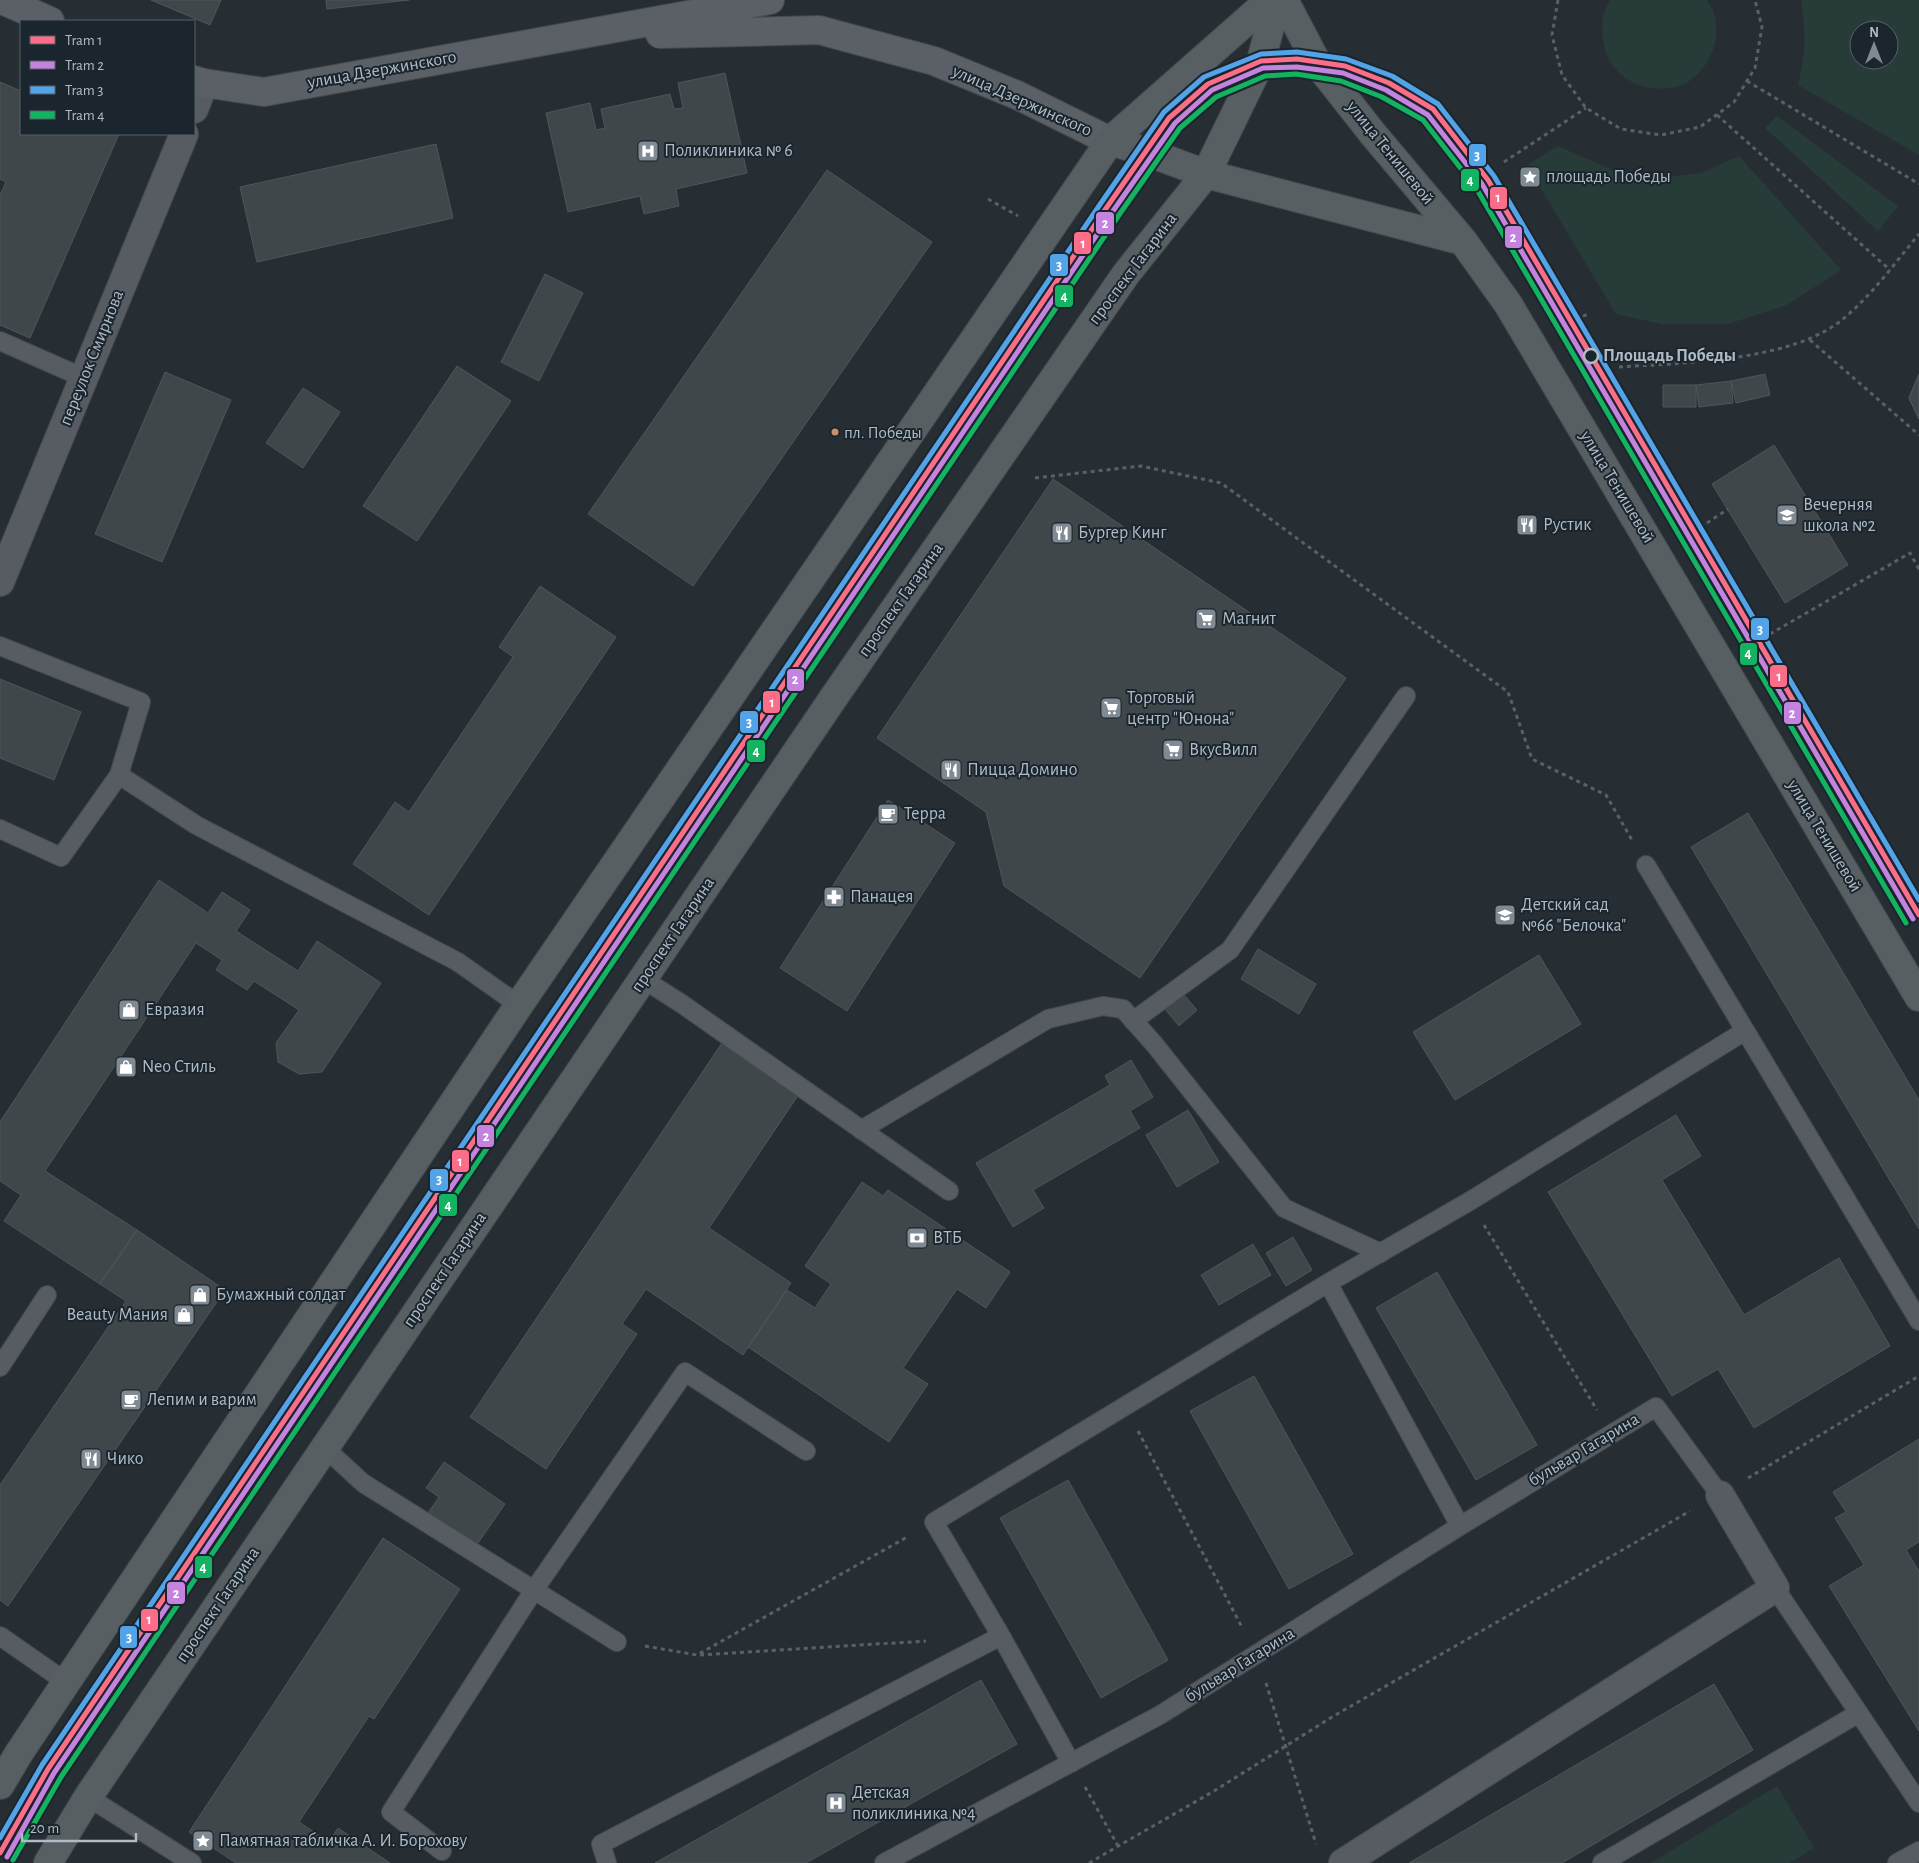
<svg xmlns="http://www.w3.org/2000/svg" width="1919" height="1863" viewBox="0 0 1919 1863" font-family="'Alegreya Sans',sans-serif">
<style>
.green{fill:#273b39;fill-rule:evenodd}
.building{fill:#40474b;stroke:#4f565b}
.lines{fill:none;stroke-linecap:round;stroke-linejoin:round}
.lane-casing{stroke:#444a4e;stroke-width:20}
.street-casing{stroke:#444a4e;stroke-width:30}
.secondary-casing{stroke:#444a4e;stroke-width:30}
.primary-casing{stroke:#444b50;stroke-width:30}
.path{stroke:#5a6166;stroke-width:3;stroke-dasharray:4 4;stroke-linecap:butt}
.lane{stroke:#565c61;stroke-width:18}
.street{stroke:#565c61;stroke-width:28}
.secondary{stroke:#5a6066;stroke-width:28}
.primary{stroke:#585f63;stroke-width:28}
.tram-1-casing{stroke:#1b252d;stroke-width:9}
.tram-2-casing{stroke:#1b252d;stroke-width:9}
.tram-3-casing{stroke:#1b252d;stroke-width:9}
.tram-4-casing{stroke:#1b252d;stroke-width:9}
.tram-1{stroke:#fb6d88;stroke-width:5}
.tram-2{stroke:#c483df;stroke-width:5}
.tram-3{stroke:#53a3e8;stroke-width:5}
.tram-4{stroke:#13b361;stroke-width:5}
.stop-dot{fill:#1b252d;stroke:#b0bbc5;stroke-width:2.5}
.bus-dot{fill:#c7916a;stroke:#1b252d;stroke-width:2}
.labels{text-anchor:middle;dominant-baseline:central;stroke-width:4;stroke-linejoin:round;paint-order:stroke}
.bus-label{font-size:17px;fill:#b0bbc5;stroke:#1b252d;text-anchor:start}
.street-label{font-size:18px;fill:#b0bbc5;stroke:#1b252d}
.poi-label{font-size:18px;fill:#b0bbc5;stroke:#1b252d;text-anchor:start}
.stop-label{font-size:18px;font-weight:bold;fill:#b0bbc5;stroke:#1b252d;text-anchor:start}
.line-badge{stroke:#1b252d;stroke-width:2}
.badge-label{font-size:14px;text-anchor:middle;font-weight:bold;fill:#fff}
</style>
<rect width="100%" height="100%" fill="#272e33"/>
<path class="green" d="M1611,0H1707C1709,4 1713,9 1714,13C1723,42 1706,79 1676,87C1642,95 1607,75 1603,40C1601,26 1602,11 1611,0Z
M1801,0H1919V155L1798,85C1806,52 1806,33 1801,0ZM1859,30H1889V60H1859Z
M1777,116L1898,206L1878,231L1765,128Z
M1558,146L1615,171L1658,178L1701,173L1739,156L1841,270L1787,305L1728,324H1661L1616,314L1527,165Z
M1777,1786L1814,1848L1790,1863H1651Z"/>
<path class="building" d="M151,0H221L210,25Z
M326,0H409L327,9Z
M725,73L747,173L676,189L679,206L644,214L640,196L568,212L546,113L590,103L596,130L605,128L601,109L670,94L674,109L683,108L678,83Z
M0,82L21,91V134H119L30,338L0,325V195L6,182L0,179Z
M436,144L453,218L257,262L240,187Z
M827,170L932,242L693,586L588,514Z
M545,274L583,293L539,381L501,362Z
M457,366L511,401L417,541L363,506Z
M165,372L231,400L162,562L95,534Z
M1765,374L1770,395L1736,403L1731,381Z
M1919,374V419L1909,398Z
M1919,374V419L1909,398Z
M1731,381L1733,403L1699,407L1696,385Z
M1663,385H1696V407H1663Z
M303,388L340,412L303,468L266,443Z
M1774,445L1848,565L1785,603L1712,484Z
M1053,479L1346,678L1140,978L1004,886L986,812L877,738Z
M540,586L616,637L429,915L353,864L395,802L409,812L513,657L499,647Z
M0,679L81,712L54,780L0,758Z
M888,800L955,843L847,1011L780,968Z
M1748,813L1919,1100V1229L1691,847Z
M159,880L208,913L222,892L250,910L236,931L298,971L317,941L381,983L322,1072L299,1074L278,1062L276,1043L299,1010L254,981L247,990L216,970L222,960L196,943L45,1171L137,1230L100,1284L4,1221L21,1195L0,1181V1122Z
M1258,949L1316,984L1299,1014L1241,979Z
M1539,955L1581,1024L1455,1100L1413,1032Z
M1179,989L1197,1010L1179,1026L1161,1004Z
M722,1043L799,1094L709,1228L791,1283L743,1355L646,1289L622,1324L637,1334L546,1469L470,1417Z
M1131,1060L1153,1097L1130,1111L1140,1128L1033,1190L1044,1208L1013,1227L976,1163L1110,1085L1105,1076Z
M1188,1110L1219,1162L1177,1187L1146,1135Z
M1676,1115L1701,1156L1662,1180L1744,1315L1839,1258L1890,1346L1754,1428L1718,1369L1672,1396L1548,1192Z
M862,1182L883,1196L888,1190L1010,1272L986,1308L957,1289L903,1368L928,1384L889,1442L748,1347L787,1290L815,1308L831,1284L805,1266Z
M137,1230L225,1290L8,1606L0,1600V1485L126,1301L100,1284Z
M1293,1237L1312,1270L1286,1286L1266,1253Z
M1253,1244L1271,1275L1219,1305L1201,1275Z
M1437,1272L1537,1445L1476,1480L1376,1308Z
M1254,1376L1353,1554L1289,1589L1190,1411Z
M1919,1439V1542L1906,1550L1919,1571V1731L1829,1586L1864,1565L1835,1518L1846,1512L1833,1492Z
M444,1462L505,1504L476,1546L428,1513L439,1497L426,1488Z
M1068,1480L1168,1660L1101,1698L1000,1518Z
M383,1538L460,1589L374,1719L369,1716L299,1822L329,1842L338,1828L390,1863H236L189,1832Z
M981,1680L1017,1744L806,1863H655Z
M1714,1684L1753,1750L1562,1863H1409Z"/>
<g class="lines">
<g class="lane-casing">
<path id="lane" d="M0,341L84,378
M0,646L141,702L119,775L196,825L458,962L519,1005
M0,829L61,857L119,775
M1646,865L1919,1321
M643,979L682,1004L949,1191
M1133,1021L1230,950L1406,696
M861,1130L1048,1019L1103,1006L1123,1009L1155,1045L1284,1208L1381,1253
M1328,1283L1460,1526
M0,1367L47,1295
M325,1448L363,1483L617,1642
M1775,1588L1919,1803
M0,1636L66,1682
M1001,1636L1071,1763
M88,1797L192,1863
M442,1851L391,1812L534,1590L685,1372L806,1451
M607,1863L601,1844L1001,1636L934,1522L1328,1283L1470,1201L1745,1031
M884,1863L1160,1715L1460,1526L1656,1407L1720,1495
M1602,1863L1859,1713
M1897,1863L1919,1851"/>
</g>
<g class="street-casing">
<path id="street" d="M194,109L204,83
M0,582L184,134
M1343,1863L1775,1588L1720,1495"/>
</g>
<g class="secondary-casing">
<path id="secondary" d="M2,0L50,21
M660,34L819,30L934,61L1017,95L1110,141
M194,80L204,83L264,92L770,0"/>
</g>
<g class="primary-casing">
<path id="primary" d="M1284,0L1317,63L1373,134L1463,241L1508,304L1919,997
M1110,141L1147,152L1206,174L1463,241
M0,1785L19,1753L519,1005L1110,141L1270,0
M48,1863L88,1797L834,697L1126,274L1206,174L1261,61L1277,0"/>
</g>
<path class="path" d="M1558,0L1552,35L1562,75L1586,108L1621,129L1661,135L1700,127L1734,102L1755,68L1762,27L1755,0
M1747,81L1919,184
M1717,115L1890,270
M1504,162L1586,108
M988,199L1018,216
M1076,248L1095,258
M1561,326L1588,314
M1810,340L1919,435
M1619,367C1683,363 1793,361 1843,319C1872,295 1895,263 1919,234
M1035,478L1141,466L1221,483L1508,692L1532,759L1606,795L1632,840
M1707,523L1728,509
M1770,634L1910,553L1919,569
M1484,1225L1597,1410
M1138,1431L1243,1629
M1748,1478L1919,1376
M645,1646L697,1655L909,1536
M700,1655L926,1641
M1266,1683L1316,1844
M1085,1787L1118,1846
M1089,1863L1214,1791L1332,1717L1690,1511"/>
<use href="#lane" class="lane"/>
<use href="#street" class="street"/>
<use href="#secondary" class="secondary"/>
<use href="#primary" class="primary"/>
<g class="tram-1-casing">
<path id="tram-1" d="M0,1853L48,1769L1107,207L1169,118L1208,84L1261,61L1297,59L1345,66L1389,83L1433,109L1488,180L1919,915"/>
</g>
<g class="tram-2-casing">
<path id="tram-2" d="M7,1857L54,1773L1113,211L1175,123L1212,90L1263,68L1297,67L1343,73L1386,90L1428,115L1482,184L1913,919"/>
</g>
<g class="tram-3-casing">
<path id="tram-3" d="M0,1838L42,1765L1101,203L1164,112L1204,77L1261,54L1297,52L1346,59L1392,76L1438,104L1494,176L1919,900"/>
</g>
<g class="tram-4-casing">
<path id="tram-4" d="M13,1860L61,1777L1119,215L1180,128L1216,97L1265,76L1296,74L1341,81L1382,97L1423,120L1476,188L1906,923"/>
</g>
<use href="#tram-1" class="tram-1"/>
<use href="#tram-2" class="tram-2"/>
<use href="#tram-3" class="tram-3"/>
<use href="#tram-4" class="tram-4"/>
</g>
<defs>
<g id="hospital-square" transform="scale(1.125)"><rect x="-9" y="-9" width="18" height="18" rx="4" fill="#808a92" stroke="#1b252d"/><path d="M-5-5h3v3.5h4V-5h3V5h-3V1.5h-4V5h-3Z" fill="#fff"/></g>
<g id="sight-square" transform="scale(1.125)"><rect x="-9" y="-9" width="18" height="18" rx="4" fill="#808a92" stroke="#1b252d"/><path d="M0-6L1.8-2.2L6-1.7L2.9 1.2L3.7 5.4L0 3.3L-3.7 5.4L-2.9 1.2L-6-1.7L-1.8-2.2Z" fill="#fff"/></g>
<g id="school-square" transform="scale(1.125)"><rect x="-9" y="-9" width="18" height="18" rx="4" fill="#808a92" stroke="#1b252d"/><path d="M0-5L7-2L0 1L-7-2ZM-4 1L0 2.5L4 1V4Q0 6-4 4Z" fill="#fff"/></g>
<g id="restaurant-square" transform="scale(1.125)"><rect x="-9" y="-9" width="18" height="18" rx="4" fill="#808a92" stroke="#1b252d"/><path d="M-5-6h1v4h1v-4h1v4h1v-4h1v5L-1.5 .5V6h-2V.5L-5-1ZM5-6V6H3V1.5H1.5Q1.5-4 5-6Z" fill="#fff"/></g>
<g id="supermarket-square" transform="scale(1.125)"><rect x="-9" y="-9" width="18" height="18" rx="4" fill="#808a92" stroke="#1b252d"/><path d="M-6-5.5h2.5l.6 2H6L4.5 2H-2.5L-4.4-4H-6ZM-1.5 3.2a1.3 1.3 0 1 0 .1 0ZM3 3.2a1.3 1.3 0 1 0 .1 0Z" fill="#fff"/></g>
<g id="cafe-square" transform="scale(1.125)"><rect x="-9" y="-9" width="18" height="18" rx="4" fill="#808a92" stroke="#1b252d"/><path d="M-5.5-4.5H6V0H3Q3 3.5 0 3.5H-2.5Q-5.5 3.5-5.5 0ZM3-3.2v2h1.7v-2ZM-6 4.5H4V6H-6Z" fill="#fff"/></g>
<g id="pharmacy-square" transform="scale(1.125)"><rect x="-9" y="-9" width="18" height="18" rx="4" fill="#808a92" stroke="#1b252d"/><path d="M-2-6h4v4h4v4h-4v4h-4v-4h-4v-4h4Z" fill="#fff"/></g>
<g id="shop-square" transform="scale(1.125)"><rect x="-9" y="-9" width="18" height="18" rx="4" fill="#808a92" stroke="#1b252d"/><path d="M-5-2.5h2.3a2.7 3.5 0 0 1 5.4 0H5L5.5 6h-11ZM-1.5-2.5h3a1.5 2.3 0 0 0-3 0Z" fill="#fff"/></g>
<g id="bank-square" transform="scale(1.125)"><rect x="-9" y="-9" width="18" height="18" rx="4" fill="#808a92" stroke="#1b252d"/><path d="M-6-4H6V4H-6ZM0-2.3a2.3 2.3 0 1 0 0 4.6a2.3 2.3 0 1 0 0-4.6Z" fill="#fff"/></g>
</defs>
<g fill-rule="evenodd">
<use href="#hospital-square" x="648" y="151"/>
<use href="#sight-square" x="1530" y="177"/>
<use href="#school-square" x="1787" y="515"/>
<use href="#restaurant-square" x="1527" y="525"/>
<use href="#restaurant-square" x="1062" y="533"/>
<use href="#supermarket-square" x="1206" y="619"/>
<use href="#supermarket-square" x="1111" y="708"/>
<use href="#supermarket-square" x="1173" y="750"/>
<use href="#restaurant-square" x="951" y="770"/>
<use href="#cafe-square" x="888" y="814"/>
<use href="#pharmacy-square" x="834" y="897"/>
<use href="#school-square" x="1505" y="915"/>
<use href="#shop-square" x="129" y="1010"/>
<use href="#shop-square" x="126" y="1067"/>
<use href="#bank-square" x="917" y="1238"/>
<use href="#shop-square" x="200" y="1295"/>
<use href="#shop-square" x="184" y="1315"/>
<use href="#cafe-square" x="131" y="1400"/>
<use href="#restaurant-square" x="91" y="1459"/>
<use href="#hospital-square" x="836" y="1803"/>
<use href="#sight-square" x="203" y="1841"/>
</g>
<circle class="stop-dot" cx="1591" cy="356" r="7"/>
<circle class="bus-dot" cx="835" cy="432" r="4.5"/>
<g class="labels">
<g class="bus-label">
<text x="844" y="432">пл. Победы</text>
</g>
<g class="street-label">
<text transform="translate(382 70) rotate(-10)">улица Дзержинского</text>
<text transform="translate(1022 101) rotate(24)">улица Дзержинского</text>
<text transform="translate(1390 153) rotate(51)">улица Тенишевой</text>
<text transform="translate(1133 269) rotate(-53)">проспект Гагарина</text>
<text transform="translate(92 358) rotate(-68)">переулок Смирнова</text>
<text transform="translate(1617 487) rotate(59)">улица Тенишевой</text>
<text transform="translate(901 600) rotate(-55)">проспект Гагарина</text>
<text transform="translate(1824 836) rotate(59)">улица Тенишевой</text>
<text transform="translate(673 935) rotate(-56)">проспект Гагарина</text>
<text transform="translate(445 1270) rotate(-56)">проспект Гагарина</text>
<text transform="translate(1584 1450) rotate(-31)">бульвар Гагарина</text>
<text transform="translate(218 1605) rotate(-56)">проспект Гагарина</text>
<text transform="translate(1240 1665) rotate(-32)">бульвар Гагарина</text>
</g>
<g class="poi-label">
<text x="664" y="151">Поликлиника № 6</text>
<text x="1546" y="177">площадь Победы</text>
<text x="1803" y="505">Вечерняя<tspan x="1803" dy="21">школа №2</tspan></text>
<text x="1543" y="525">Рустик</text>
<text x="1078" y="533">Бургер Кинг</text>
<text x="1222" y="619">Магнит</text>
<text x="1127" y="698">Торговый<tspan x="1127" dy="21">центр "Юнона"</tspan></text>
<text x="1189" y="750">ВкусВилл</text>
<text x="967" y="770">Пицца Домино</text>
<text x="904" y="814">Терра</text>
<text x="850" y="897">Панацея</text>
<text x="1521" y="905">Детский сад<tspan x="1521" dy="21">№66 "Белочка"</tspan></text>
<text x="145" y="1010">Евразия</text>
<text x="142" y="1067">Neo Стиль</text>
<text x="933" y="1238">ВТБ</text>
<text x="216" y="1295">Бумажный солдат</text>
<text x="168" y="1315" text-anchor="end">Beauty Мания</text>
<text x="147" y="1400">Лепим и варим</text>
<text x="107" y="1459">Чико</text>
<text x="852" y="1793">Детская<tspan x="852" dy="21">поликлиника №4</tspan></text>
<text x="219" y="1841">Памятная табличка А. И. Борохову</text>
</g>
<g class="stop-label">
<text x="1603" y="356">Площадь Победы</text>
</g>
</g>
<g class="line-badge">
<rect x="1468" y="143" width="19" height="24" rx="5" fill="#53a3e8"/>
<rect x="1460" y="168" width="20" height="24" rx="5" fill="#13b361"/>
<rect x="1489" y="186" width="19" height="24" rx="5" fill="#fb6d88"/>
<rect x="1095" y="211" width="20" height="24" rx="5" fill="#c483df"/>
<rect x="1504" y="225" width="19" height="24" rx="5" fill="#c483df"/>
<rect x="1073" y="231" width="19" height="24" rx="5" fill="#fb6d88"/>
<rect x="1049" y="253" width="20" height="24" rx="5" fill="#53a3e8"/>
<rect x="1054" y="284" width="20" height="24" rx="5" fill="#13b361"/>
<rect x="1750" y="617" width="20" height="24" rx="5" fill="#53a3e8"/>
<rect x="1739" y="642" width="19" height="24" rx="5" fill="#13b361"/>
<rect x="1769" y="664" width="19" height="24" rx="5" fill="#fb6d88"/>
<rect x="786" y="668" width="19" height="24" rx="5" fill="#c483df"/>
<rect x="762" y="690" width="19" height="24" rx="5" fill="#fb6d88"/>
<rect x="1783" y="701" width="19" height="24" rx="5" fill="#c483df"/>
<rect x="739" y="710" width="20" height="24" rx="5" fill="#53a3e8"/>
<rect x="746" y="739" width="20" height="24" rx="5" fill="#13b361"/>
<rect x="476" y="1124" width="19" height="24" rx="5" fill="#c483df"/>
<rect x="451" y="1149" width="19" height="24" rx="5" fill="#fb6d88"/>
<rect x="429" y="1168" width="20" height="24" rx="5" fill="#53a3e8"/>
<rect x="438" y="1193" width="20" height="24" rx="5" fill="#13b361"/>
<rect x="194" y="1555" width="19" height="24" rx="5" fill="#13b361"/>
<rect x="166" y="1581" width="20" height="24" rx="5" fill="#c483df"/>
<rect x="140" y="1608" width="19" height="24" rx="5" fill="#fb6d88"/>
<rect x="119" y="1625" width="19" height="24" rx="5" fill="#53a3e8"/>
</g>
<g class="badge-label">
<text x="1477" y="160">3</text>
<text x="1470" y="185">4</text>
<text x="1498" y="202">1</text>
<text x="1105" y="228">2</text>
<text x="1513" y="242">2</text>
<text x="1083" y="248">1</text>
<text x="1059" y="270">3</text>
<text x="1064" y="301">4</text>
<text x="1760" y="634">3</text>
<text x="1748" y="658">4</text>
<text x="1779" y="681">1</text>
<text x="795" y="684">2</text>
<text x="772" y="707">1</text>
<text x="1792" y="718">2</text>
<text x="749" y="727">3</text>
<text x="756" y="756">4</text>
<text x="486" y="1141">2</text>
<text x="460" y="1166">1</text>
<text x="439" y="1184">3</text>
<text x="448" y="1210">4</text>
<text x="203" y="1572">4</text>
<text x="176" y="1598">2</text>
<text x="149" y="1624">1</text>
<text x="129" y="1642">3</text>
</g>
<rect x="20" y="20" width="175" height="115" fill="#1b252d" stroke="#57616a"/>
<rect x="30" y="36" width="25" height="8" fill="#fb6d88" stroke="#57616a"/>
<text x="65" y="45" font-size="15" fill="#b0bbc5">Tram 1</text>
<rect x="30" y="61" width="25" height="8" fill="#c483df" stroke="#57616a"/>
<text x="65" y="70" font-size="15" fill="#b0bbc5">Tram 2</text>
<rect x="30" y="86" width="25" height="8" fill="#53a3e8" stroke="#57616a"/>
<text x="65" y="95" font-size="15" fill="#b0bbc5">Tram 3</text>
<rect x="30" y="111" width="25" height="8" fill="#13b361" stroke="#57616a"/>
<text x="65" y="120" font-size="15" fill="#b0bbc5">Tram 4</text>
<g transform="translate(1874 45)"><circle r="24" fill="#1b252d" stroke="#57616a"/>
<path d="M0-4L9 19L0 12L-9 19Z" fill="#808a92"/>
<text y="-8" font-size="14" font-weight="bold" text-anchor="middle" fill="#b0bbc5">N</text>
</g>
<path d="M22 1833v8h114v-8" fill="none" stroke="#b0bbc5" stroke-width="2.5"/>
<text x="30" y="1833" font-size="15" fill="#b0bbc5" stroke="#1b252d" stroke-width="4" paint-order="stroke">20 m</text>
</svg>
